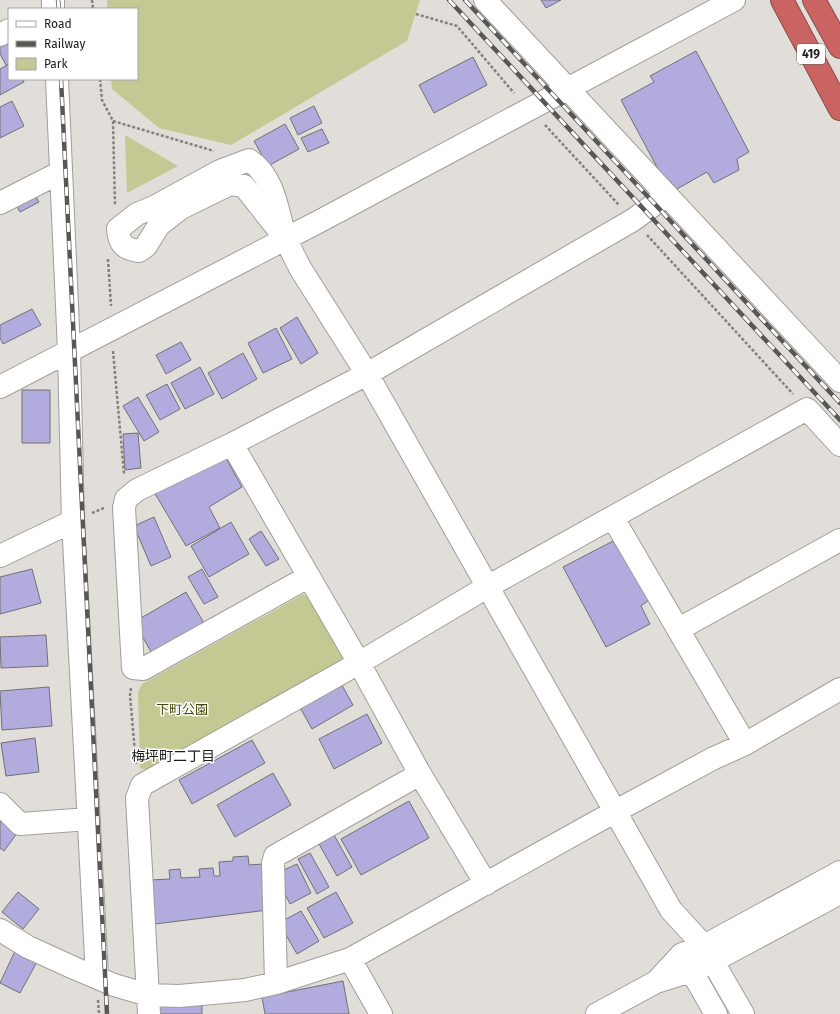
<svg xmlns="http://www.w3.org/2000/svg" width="840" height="1014" viewBox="0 0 840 1014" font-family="'Fira Sans','Noto Sans JP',sans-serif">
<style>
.green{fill:#c4c893}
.building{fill:#b2acde;stroke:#707074}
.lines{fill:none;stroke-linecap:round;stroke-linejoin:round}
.minor-casing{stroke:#a19e9a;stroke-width:24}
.highway-casing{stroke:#8d4b49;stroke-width:24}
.path{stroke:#83817e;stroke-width:2.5;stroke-dasharray:3 2;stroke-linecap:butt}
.minor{stroke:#fff;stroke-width:22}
.highway{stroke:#ca6462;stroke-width:22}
.rail-casing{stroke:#595755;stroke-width:4.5}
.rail{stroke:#fff;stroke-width:3;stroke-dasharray:9;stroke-linecap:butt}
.labels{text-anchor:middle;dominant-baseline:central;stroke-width:3;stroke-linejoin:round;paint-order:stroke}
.shield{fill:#fff;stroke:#61605f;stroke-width:1}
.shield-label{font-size:12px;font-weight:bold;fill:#1d1c1b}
.park-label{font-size:13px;fill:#464808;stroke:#fff}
.neighbourhood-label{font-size:14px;fill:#1d1c1b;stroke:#fff}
</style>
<rect width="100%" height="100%" fill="#e1deda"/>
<path class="green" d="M107,0H420L407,41L231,145L159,128L112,89L111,79H137V9H107Z
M125,135L178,166L127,193Z
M302,595L312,596L345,658L343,665L153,772L140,768L138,692L142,684Z"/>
<path class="building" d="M541,0H561L546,8Z
M9,38V64L6,65L0,54V42Z
M696,51L749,152L737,159L739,170L714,183L707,172L677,189L658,169L621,100L654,82L650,76Z
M473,57L487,85L434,113L419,85Z
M9,64V79H23L24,82L0,95V69Z
M12,101L24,126L0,138V107Z
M314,106L322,123L298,135L290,118Z
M285,124L299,149L268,166L254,141Z
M322,129L329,143L308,152L301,138Z
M31,188L39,202L20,212L12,198Z
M32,309L41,325L3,344L0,338V325Z
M297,317L318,353L301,364L280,328Z
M276,328L292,359L263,373L248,343Z
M181,342L191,360L166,374L156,355Z
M243,353L257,379L222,399L208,373Z
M200,367L214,394L185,409L171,383Z
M167,384L180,409L160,420L146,395Z
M22,390H50V443H22Z
M138,397L159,432L144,441L123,406Z
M138,433L141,468L125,470L123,434Z
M222,451L242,487L209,507L220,528L186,546L154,492Z
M154,517L171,557L151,566L134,526Z
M231,522L249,554L209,577L191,546Z
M261,531L279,559L266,566L249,539Z
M613,541L649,600L641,606L650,624L606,647L563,567Z
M32,569L41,603L0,614V577Z
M202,569L218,597L204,604L188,577Z
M186,592L205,625L153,655L134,622Z
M46,635L48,666L1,668L0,637Z
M339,680L353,705L312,729L298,704Z
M49,687L52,726L2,730L0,691Z
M367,714L382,743L334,769L319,739Z
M35,738L39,772L6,776L1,743Z
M252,740L265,763L192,804L179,780Z
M273,773L291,805L235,837L217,805Z
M409,801L429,838L361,875L341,839Z
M0,820L18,832L4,851L0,848Z
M334,835L352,867L337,876L319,844Z
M310,853L329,887L317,894L298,859Z
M248,856L249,865L263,864L268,910L155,924L150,880L170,879L169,870L180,869L181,878L200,877L199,869L213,868L214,876H220L219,862L233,861V857Z
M297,864L311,893L290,904L275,874Z
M18,892L39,909L23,929L2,912Z
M336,892L353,923L324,938L307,908Z
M301,911L319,941L297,954L279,923Z
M16,949L38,960L20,993L0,983Z
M343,981L349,1014H265L262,997Z
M202,1003V1014H156L155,1007Z"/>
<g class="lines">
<g class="minor-casing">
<path id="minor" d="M53,0V9
M485,0L840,381
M0,35L9,30
M57,79L69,351L73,521L97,977
M0,203L61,172
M285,238C278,211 274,176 249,160L220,171L154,207L137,214L118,229C119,244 124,249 139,251L146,246L159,225L181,208L230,184L244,186L285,238L300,268L367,374L671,910L704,946L743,1014
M0,387L320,221L734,0
M232,444L359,663L420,774L486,884
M613,518L745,744
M0,556L73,521
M308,577L143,669L133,668L124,508L126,499L137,490L232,444L367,374L633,220L667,195
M679,629L840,540
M0,804L20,824L89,819
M0,930L28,947L74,968L114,985L148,995L179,996L213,993L245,990L276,983L350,959L616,811L712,759L745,744L840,689
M684,958L716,1014
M350,959L381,1014
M657,981L682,954L704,946L840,872
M276,983L273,863L275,856L420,774
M149,1014L137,798L142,785L359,663L487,587L807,409L840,445
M597,1014L656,982L691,971L713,961L840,893"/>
</g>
<g class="highway-casing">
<path id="highway" d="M782,0L840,109
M814,0L840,47"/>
</g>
<path class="path" d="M92,0L93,9
M416,14L457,26L514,93
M100,79L102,100L113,121L115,206
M113,121L214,151
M545,125L619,205
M647,235L793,394
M108,259L111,306
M113,351L124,474
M92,513L104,508
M131,688L130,695L136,764
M98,1000L99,1014"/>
<use href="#minor" class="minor"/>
<use href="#highway" class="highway"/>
<g class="rail-casing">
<path id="rail" d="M58,0L59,9
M449,0L840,420
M465,0L840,403
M61,79L107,1014"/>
</g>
<use href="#rail" class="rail"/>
</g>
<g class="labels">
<rect class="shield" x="797" y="44" width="28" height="20" rx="3"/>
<g class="shield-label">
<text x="811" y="54">419</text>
</g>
<g class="park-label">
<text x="182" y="709">下町公園</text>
</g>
<g class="neighbourhood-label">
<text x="173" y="756">梅坪町二丁目</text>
</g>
</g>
<rect x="8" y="8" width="130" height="72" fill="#ffffff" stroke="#a5a4a4"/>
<rect x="16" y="21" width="20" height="6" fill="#ffffff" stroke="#a5a4a4"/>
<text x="44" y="28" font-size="12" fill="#1d1c1b">Road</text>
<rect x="16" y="41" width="20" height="6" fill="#595755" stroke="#a5a4a4"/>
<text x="44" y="48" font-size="12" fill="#1d1c1b">Railway</text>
<rect x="16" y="58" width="20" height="12" fill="#c4c893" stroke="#a5a4a4"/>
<text x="44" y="68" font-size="12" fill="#1d1c1b">Park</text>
</svg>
